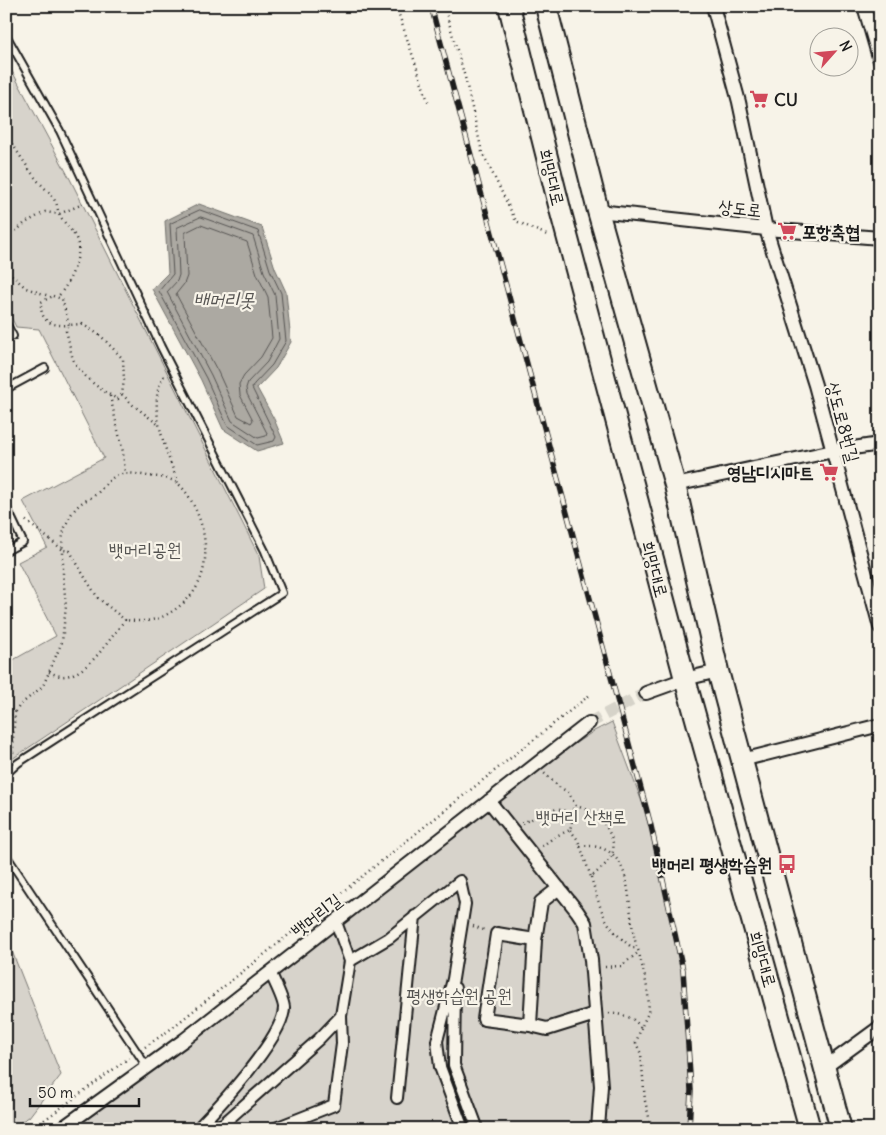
<svg xmlns="http://www.w3.org/2000/svg" width="886" height="1135" viewBox="0 0 886 1135" font-family="Delius,'Poor Story',sans-serif">
<style>
.green{fill:#d7d3cb;stroke:#7a7874}
.water{fill:#aca9a2;stroke:#72716c}
.lines{fill:none;stroke-linecap:round;stroke-linejoin:round}
.shore{stroke:#565452;stroke-width:1}
.minor-tunnel{stroke:#d6d3c9;stroke-width:12;stroke-dasharray:12 6;stroke-linecap:butt}
.service-casing{stroke:#1c1c1c;stroke-width:10}
.pedestrian-casing{stroke:#1c1c1c;stroke-width:14}
.minor-casing{stroke:#1c1c1c;stroke-width:16}
.primary-casing{stroke:#1c1c1c;stroke-width:24}
.path{stroke:#1c1c1c;stroke-width:2.5;stroke-dasharray:1 4;stroke-linecap:butt}
.service{stroke:#f7f3e8;stroke-width:6}
.pedestrian{stroke:#f7f3e8;stroke-width:10}
.minor{stroke:#f7f3e8;stroke-width:12}
.primary{stroke:#f7f3e8;stroke-width:20}
.rail-casing{stroke:#1c1c1c;stroke-width:5.5}
.rail{stroke:#f7f3e8;stroke-width:4;stroke-dasharray:11;stroke-linecap:butt}
.labels{text-anchor:middle;dominant-baseline:central;stroke-width:4.5;stroke-linejoin:round;paint-order:stroke}
.poi-label{font-size:18px;font-weight:bold;fill:#1c1c1c;stroke:#f7f3e8;text-anchor:start}
.street-label{font-size:18px;fill:#1c1c1c;stroke:#f7f3e8}
.park-label{font-size:18px;fill:#545351;stroke:#f7f3e8}
.water-label{font-size:19px;font-style:italic;fill:#565452;stroke:#f7f3e8}
</style>
<rect width="100%" height="100%" fill="#f7f3e8"/>
<filter id="ink" filterUnits="userSpaceOnUse"><feTurbulence type="fractalNoise" baseFrequency=".02" numOctaves="2"/><feDisplacementMap in="SourceGraphic" scale="10" xChannelSelector="R" yChannelSelector="G"/><feConvolveMatrix kernelMatrix="1 2 1 2 8 2 1 2 1" color-interpolation-filters="sRGB"/></filter>
<g filter="url(#ink)">
<path class="green" d="M6,60L70,179L259,556L264,589L6,763V664L56,636L18,562L47,547L23,501L104,458L39,329L16,327L6,307Z
M612,722L651,826L683,970L691,1090L689,1129H70L489,801L594,731Z
M6,936L61,1075L29,1117L8,1129H6Z"/>
<path class="water" d="M199,204L262,227L275,268L286,292L291,342L276,368L257,388L274,419L284,443L257,451L223,429L201,380L152,289L168,273L165,221Z"/>
<g class="lines">
<path class="shore" d="M200,210L258,231L270,270L281,293L286,341L272,365L254,384L252,388L276,437L274,441L257,445L227,425L206,378L159,291L173,274L170,224Z
M201,217L253,236L264,272L275,295L279,339L267,362L248,382L246,388L247,394L267,433L266,436L258,438L232,421L211,375L167,292L177,281L179,275L177,228Z
M201,225L247,242L257,274L268,297L272,338L261,357L244,375L239,384L240,395L253,420L251,423L238,416L218,372L176,294L184,284L187,276L185,233Z"/>
<path class="minor-tunnel" d="M589,723L646,693"/>
<g class="service-casing">
<path id="service" d="M6,35L60,131L161,347L265,551L282,593L18,763L6,774
M6,323L13,336L6,339
M6,389L45,368
M6,506L23,542L6,551
M6,855L147,1067"/>
</g>
<g class="pedestrian-casing">
<path id="pedestrian" d="M350,961L389,938L460,881L465,904L453,979L437,1041L440,1067L463,1129
M455,988L454,1065L476,1124
M397,1098L415,916
M197,1129C218,1107 283,1038 284,1008C284,1000 274,981 270,972
M208,1129L223,1124L319,1039L341,1016L350,961L336,922
M273,1129L334,1105L342,1044L341,1016"/>
</g>
<g class="minor-casing">
<path id="minor" d="M713,6L739,102L766,229L815,385L880,627
M864,6L880,61
M598,211L766,229L880,238
M675,485L833,451L880,444
M646,693L685,679L718,671
M742,760L880,725
M489,801L577,911L585,923L591,960L601,1086L598,1129
M559,888L541,902L535,940L497,934L484,1019L530,1025L547,1029L595,1014
M530,1025L535,940
M824,1068L880,1027
M61,1129L184,1040L589,723"/>
</g>
<g class="primary-casing">
<path id="primary" d="M509,6L561,213L685,679L810,1129
M546,6L598,211L675,485L718,671L841,1129"/>
</g>
<path class="path" d="M396,6L429,104
M444,6L465,77L482,152L516,221L549,236
M6,108L12,121L6,130
M6,136C17,150 26,166 37,180C43,187 51,193 55,201C58,205 57,211 60,215C65,226 76,232 78,245C81,258 67,289 57,297
M6,221L8,227L6,234
M6,234L16,231L25,223L45,212L59,214L83,204
M6,267L7,271L26,288L49,296
M53,296L62,299L69,325C51,326 40,322 41,302Z
M82,324L101,336L123,359L124,380L122,394L118,399C102,392 80,375 73,359C70,350 69,340 66,331L69,325Z
M164,376C145,403 168,455 178,483
M122,394L133,405L159,425
M110,396L123,452L125,473
M49,672C54,674 60,677 65,676C89,674 110,638 125,620L98,598L84,576L70,551L63,550C60,536 67,516 79,505C83,501 90,499 95,495C102,490 107,481 114,477C124,471 137,474 148,476C158,477 169,477 177,483C186,489 194,505 198,515C210,546 209,583 181,605C162,620 149,623 125,620
M15,712L20,705L43,686L62,642L66,606L63,575V550L25,520
M6,717L15,712L13,739V755
M522,823L556,809L570,812L576,806L568,792L559,787L544,773
M570,830L578,840L591,877C599,870 611,862 613,851C616,840 603,819 594,813C589,810 582,808 576,806
M542,846L556,836L570,830L572,821L570,812
M580,846C643,841 622,915 639,952L621,966L604,967
M591,877C601,911 604,927 633,948H637
M473,926L484,930
M609,1013C623,1015 632,1015 641,1028C643,1023 646,1018 648,1013C651,996 643,970 639,953
M641,1028L636,1043L641,1054L645,1101L652,1129
M145,1047L168,1031L591,694
M32,1129L129,1058"/>
<use href="#service" class="service"/>
<use href="#pedestrian" class="pedestrian"/>
<use href="#minor" class="minor"/>
<use href="#primary" class="primary"/>
<g class="rail-casing">
<path id="rail" d="M431,6L651,826L683,970L691,1090L689,1129"/>
</g>
<use href="#rail" class="rail"/>
</g>
</g>
<defs>
<g id="supermarket-bare" transform="scale(1.5)"><path d="M-6-5.5h2.5l.6 2H6L4.5 2H-2.5L-4.4-4H-6ZM-1.5 3.2a1.3 1.3 0 1 0 .1 0ZM3 3.2a1.3 1.3 0 1 0 .1 0Z" fill="#d1495b" stroke="#f7f3e8" stroke-width="2.5" paint-order="stroke"/></g>
<g id="bus-bare" transform="scale(1.5)"><path d="M-5-6H5V4H4V6H2V4H-2V6H-4V4H-5ZM-3.5-4V0h7V-4ZM-3.5 1.2v1.5H-2V1.2ZM2 1.2v1.5H3.5V1.2Z" fill="#d1495b" stroke="#f7f3e8" stroke-width="2.5" paint-order="stroke"/></g>
</defs>
<g fill-rule="evenodd">
<use href="#supermarket-bare" x="759" y="99"/>
<use href="#supermarket-bare" x="787" y="231"/>
<use href="#supermarket-bare" x="829" y="472"/>
<use href="#bus-bare" x="787" y="864"/>
</g>
<g class="labels">
<g class="poi-label">
<text x="774" y="99">CU</text>
<text x="802" y="231">포항축협</text>
<text x="814" y="472" text-anchor="end">영남디시마트</text>
<text x="772" y="864" text-anchor="end">뱃머리 평생학습원</text>
</g>
<g class="street-label">
<text transform="translate(552 177) rotate(76)">희망대로</text>
<text transform="translate(740 208) rotate(6)">상도로</text>
<text transform="translate(843 422) rotate(75)">상도로8번길</text>
<text transform="translate(655 569) rotate(75)">희망대로</text>
<text transform="translate(316 915) rotate(-38)">뱃머리길</text>
<text transform="translate(763 959) rotate(74)">희망대로</text>
</g>
<g class="park-label">
<text x="145" y="549">뱃머리공원</text>
<text x="581" y="816">뱃머리 산책로</text>
<text x="459" y="995">평생학습원 공원</text>
</g>
<g class="water-label">
<text x="224" y="299">배머리못</text>
</g>
</g>
<rect width="886" height="1135" fill="none" stroke="#f7f3e8" stroke-width="25"/>
<rect x="12" y="12" width="861" height="1110" fill="none" stroke="#1c1c1c" stroke-width="2" filter="url(#ink)"/>
<g transform="translate(834 52) rotate(63)"><circle r="24" fill="#f7f3e8" stroke="#9f9d96"/>
<path d="M0-4L9 19L0 12L-9 19Z" fill="#d1495b"/>
<text y="-8" font-size="14" font-weight="bold" text-anchor="middle" fill="#1c1c1c">N</text>
</g>
<path d="M30 1098v8h109v-8" fill="none" stroke="#1c1c1c" stroke-width="2.5"/>
<text x="38" y="1098" font-size="15" fill="#1c1c1c" stroke="#f7f3e8" stroke-width="4" paint-order="stroke">50 m</text>
</svg>
